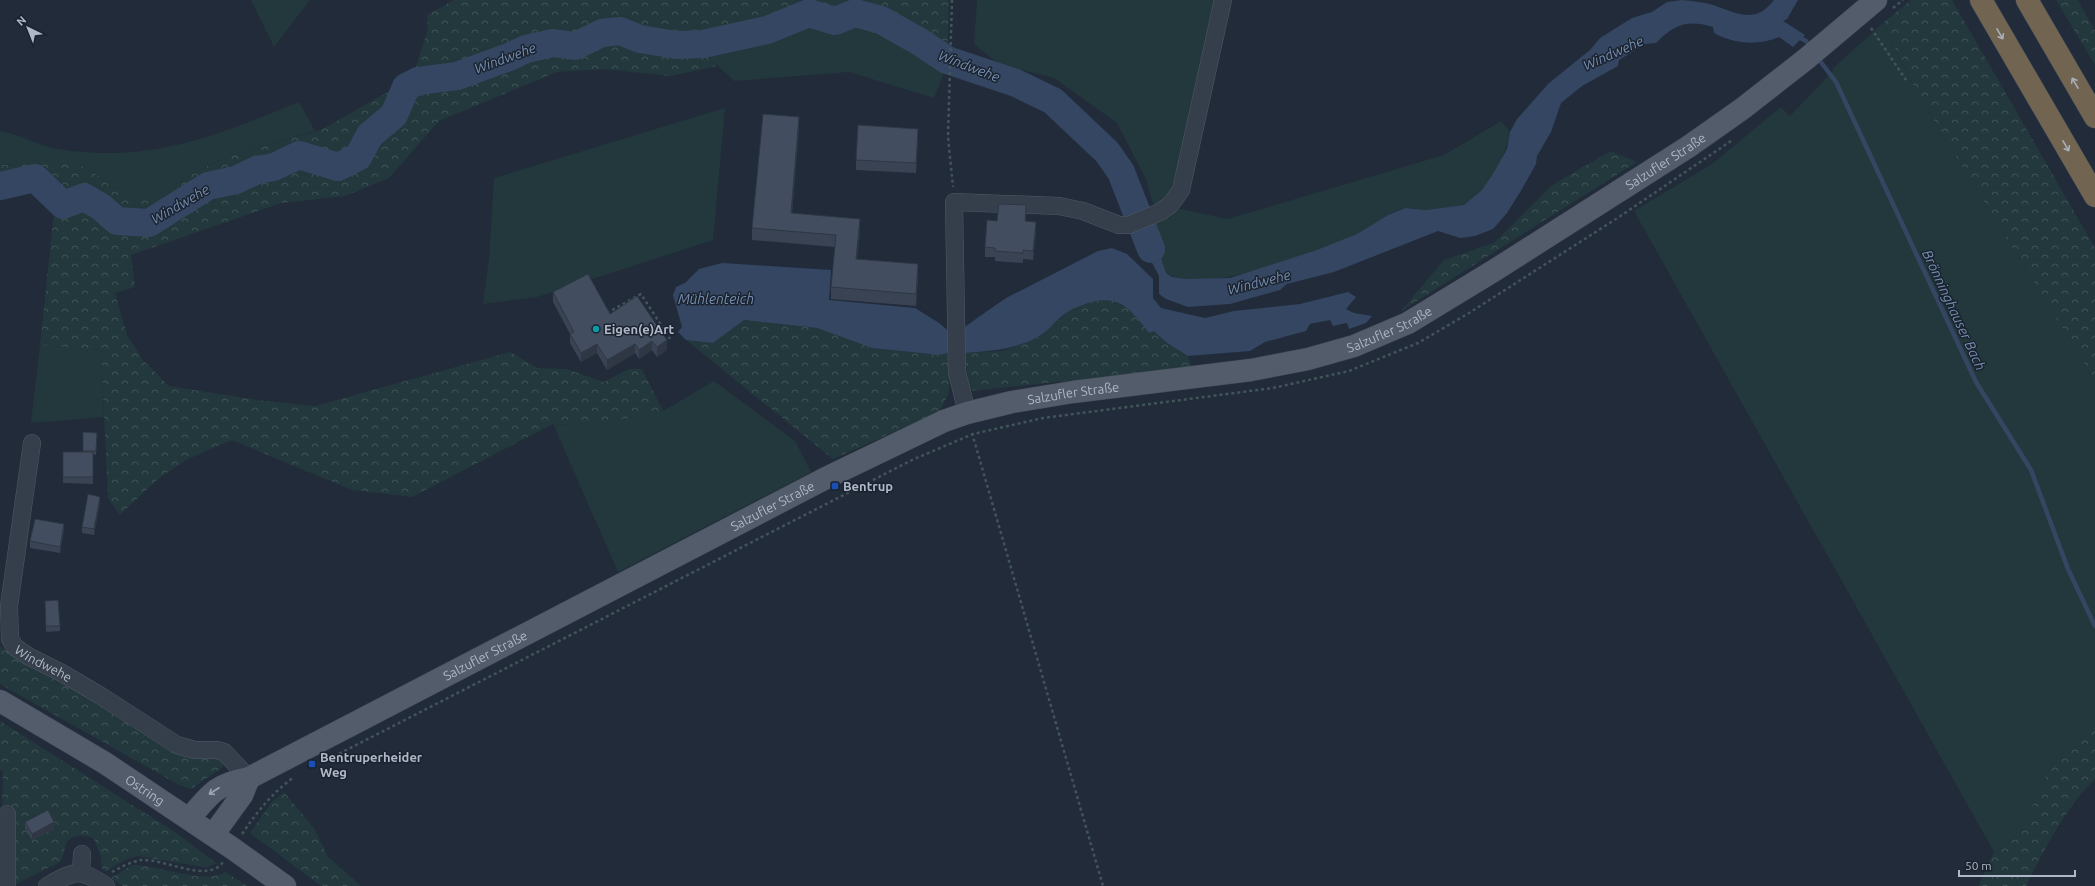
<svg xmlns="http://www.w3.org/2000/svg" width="2095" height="886" viewBox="0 0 2095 886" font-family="Ubuntu,sans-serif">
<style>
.green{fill:#23383c}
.forest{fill:url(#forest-crowns)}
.water{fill:#354662}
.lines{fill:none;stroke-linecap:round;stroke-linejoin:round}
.stream{stroke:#354662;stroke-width:4.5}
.river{stroke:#354662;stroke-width:28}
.minor-casing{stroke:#505865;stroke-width:18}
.major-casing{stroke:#3e4754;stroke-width:23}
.highway-casing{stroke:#404855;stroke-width:23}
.path{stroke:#415559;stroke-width:2.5;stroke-dasharray:3 3;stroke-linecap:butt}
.minor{stroke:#353e4b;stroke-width:17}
.major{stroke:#535c6b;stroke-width:22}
.highway{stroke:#716552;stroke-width:22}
.wall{fill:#394353}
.shaded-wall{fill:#2e3743}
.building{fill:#424e60;stroke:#2e3743}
.oneway{stroke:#aab0bb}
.oneway2{stroke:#9da6b5}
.culture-dot{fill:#0f9aa8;stroke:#1a232f;stroke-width:1.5}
.transit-dot{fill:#1a4fb4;stroke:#1a232f;stroke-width:1.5}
.labels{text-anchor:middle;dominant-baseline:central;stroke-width:3;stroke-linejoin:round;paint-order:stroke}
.street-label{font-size:13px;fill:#b0b8c7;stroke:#1a232f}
.poi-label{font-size:13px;font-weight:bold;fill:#b0b8c7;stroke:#1a232f;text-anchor:start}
.water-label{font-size:14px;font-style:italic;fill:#778eb0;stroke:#1a232f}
</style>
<defs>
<pattern id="forest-crowns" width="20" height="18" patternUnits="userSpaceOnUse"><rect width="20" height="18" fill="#23383c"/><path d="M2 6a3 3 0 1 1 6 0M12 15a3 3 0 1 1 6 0" fill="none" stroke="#405357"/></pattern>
</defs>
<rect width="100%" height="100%" fill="#212b3a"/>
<path class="green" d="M251,0H310L274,47Z
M977,0H1218L1176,188L1165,202L1154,207L1146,179L1117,123L1054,78L999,64L974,44Z
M807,19L827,22L900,40L944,73L934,98L849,72L734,81L701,50L723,48Z
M1883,23L1918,95L2095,381V721L2051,765L2019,836L1994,852L1634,211L1712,164L1781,107L1790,116L1833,71L1832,69Z
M299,102L315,131L232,155L199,170L154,197L126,200L100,177L72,160L0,165V131C20,134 38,146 58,149C149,164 217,135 299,102Z
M725,108L713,240L537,297L483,304L489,258L494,178Z
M1501,121L1510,132C1505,159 1489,189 1465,204C1459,207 1434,209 1426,210C1419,210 1412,207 1405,208C1388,211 1373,226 1357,234C1316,253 1207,296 1166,273L1149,222L1180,209L1228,219L1444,155Z
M40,345L101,350L104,417L31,423Z
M714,381L795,441L811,472L618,572L553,424L592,426L663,411Z"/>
<path class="forest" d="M454,0H949L948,38L944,73L900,40L827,22L807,19L723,48L702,50L717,66L671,76L604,69L557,72L439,121L389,178L345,196L281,203L131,255L135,287L115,293L127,335L143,360L169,386L257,400L315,406L510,352L538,368L567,369L604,382L629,369H642L663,411L592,426L553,424L412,497L352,490L232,440L186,460L158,479L120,515L108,498L101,350L40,345L55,202L66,213V200L36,175L0,183V165H10L40,160H72L100,177L126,200L154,197L199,170L232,155L321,130L400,85L413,76L428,29L427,15Z
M1911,0H1952L2095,248V381L1918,95L1883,23Z
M2056,0H2078L2095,31V65Z
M1611,151L1637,162L1401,311L1444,260L1494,243L1552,185Z
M1108,299C1128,306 1136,316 1149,333L1154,330L1167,343L1188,356L1192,368L970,391L964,353L1002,351L1037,338L1069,311L1091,302Z
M743,320L817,328L872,348L940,355L951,352L949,393L939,412L833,459L686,340L713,343Z
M0,646L85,692L218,758L223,762V767L191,789L179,785L0,684Z
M0,721L178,834L216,863L208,867L198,866L137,856L125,860L105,872L102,868L101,857L94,839C84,834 69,834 65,846C64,852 64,856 60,862L12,886L2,809L3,771L0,770Z
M2095,721V779C2065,808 2045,849 2026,886H1978L1994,852L2019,836L2051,765Z
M284,792L314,828L328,857L361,886H321L250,833L271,803Z
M132,865C161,865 201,885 226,872L247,886H122L111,878Z"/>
<path class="water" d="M1682,0C1692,1 1703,2 1713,5C1737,13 1755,25 1774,0H1798L1787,19L1783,21L1805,35L1793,47L1779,37C1758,46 1734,44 1714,33L1713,27C1686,19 1674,25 1656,43L1645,44L1619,60L1618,66L1582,86L1561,103L1551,132L1537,156L1536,164L1522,189L1507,213L1493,229L1475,236L1460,238L1438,231L1334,272L1287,284L1280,290L1230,304L1188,307L1166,299L1159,294V276L1134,228L1149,222L1166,273L1172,277L1186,279L1230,278L1317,250L1357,234L1388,215L1405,208L1426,210L1464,205L1482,190L1493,174L1507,149L1510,132L1517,119L1549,83L1590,50L1600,38L1632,18L1652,12L1667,2Z
M36,175L67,200L66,213L34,180L0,188V183Z
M1112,248L1127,254L1153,279V298L1161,308L1205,318L1234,311L1300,304L1348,292L1356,297L1346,309L1354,313L1372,316L1366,323L1349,329L1347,323L1333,326L1330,320L1310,324L1306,331L1265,342L1250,351L1188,356L1167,343L1154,331L1149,333C1129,308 1118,292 1083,305C1079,307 1073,308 1069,311C1057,318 1048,332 1036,338C1012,350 990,351 964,353L963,328L1006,298L1098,251Z
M722,263L831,270L829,300L915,308L939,323L951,333V352L940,355L872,348L817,328L744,320L713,343L686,340L678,332L682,327L673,295L676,287L685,283L699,269Z"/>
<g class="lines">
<path class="stream" d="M1797,36L1806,41L1811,48
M1817,57L1836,82L1976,382L2031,470L2068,569L2095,626"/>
<path class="river" d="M0,186L35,178L63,205L84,197L101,207L117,221L149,223L208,186L236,180L257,170L274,167L299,155L338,167L358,157L370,135L394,115L406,87L418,81L457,76L509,57L526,49L553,43L575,46L602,33L620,31L640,39L676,45L703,44L767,30L809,13L835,21L855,13L881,20L920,42L947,60L1016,83L1053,101L1107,152L1121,172L1151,249"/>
<g class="minor-casing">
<g id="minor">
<path d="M967,413L957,372L954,202L1059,206L1083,211L1119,225H1129L1160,212L1171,204L1181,190L1223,0"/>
<path id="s1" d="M32,443L9,606L10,639L15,647L28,656L62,673L101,696L177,745L195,750H217L224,752L249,778"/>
<path d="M7,814V886"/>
<path d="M81,872L82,854"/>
<path d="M47,886C74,871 79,867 106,886"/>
</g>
</g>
<g class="major-casing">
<g id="major">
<path id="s2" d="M0,701L105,763L232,848L285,886"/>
<path id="s3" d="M189,819C210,794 216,784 249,778L826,478L944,421L967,413L1012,402L1073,392L1251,370L1308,359L1354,346L1408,323L1495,270L1688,147L1742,109L1806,59L1876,0"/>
<path d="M213,835L242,795L249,778"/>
</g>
</g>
<g class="highway-casing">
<path id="highway" d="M1981,0L2095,196
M2027,0L2095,117"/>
</g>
<path class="path" d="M952,0L948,137L953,187
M1893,8L1903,0
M1871,28L1906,80
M607,313L641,294L670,339
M972,433L1103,886
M323,762L912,460L973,434L1043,418L1273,388L1349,371L1418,343L1469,313L1616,219L1731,141
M242,834C257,812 272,793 294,777
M112,872C121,867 131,862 141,860C163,858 208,884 223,862"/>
<use href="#minor" class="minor"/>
<use href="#major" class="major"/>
<use href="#highway" class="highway"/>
</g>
<path class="wall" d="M799,129L792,213L860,231L857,259L918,276L916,306L831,299V287L835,247L752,240V228Z
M918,138L916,173L856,170V160Z
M1026,215V221L1036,232L1033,260L1023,259V263L995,261V257H985V247L997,221Z
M553,292L610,314L667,350L657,357L652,350L639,359L635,353L607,370L597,353L581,362L570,343V334L553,302Z
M83,432L97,433L96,455L93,454V484L63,483V452H83Z
M100,503L94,535L82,533V527Z
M64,530L60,553L30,548V541Z
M45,601L60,626V631L46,632Z
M25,822L54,829L32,840L25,828Z"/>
<path class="shaded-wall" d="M799,117V129L791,224V213Z
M918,129V138L916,173V163Z
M860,219V231L856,271V259Z
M1036,222V232L1033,260V251Z
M918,264V276L916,306V294Z
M667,340V350L657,357V347Z
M652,341V350L639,359V350Z
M597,344V353L581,362V353Z
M635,344V353L607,370V360Z
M100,497V503L94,535V529Z
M64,524V530L60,553V547Z
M54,822V829L32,840V834Z"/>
<path class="building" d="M763,114L799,117L791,213L860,219L856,259L918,264L916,294L831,287L836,235L752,228Z
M858,125L918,129L916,163L856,160Z
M999,204L1026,205L1025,221L1036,222L1033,251L1023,250V253L995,251V248L985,247L987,220L997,221Z
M588,274L610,314L637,296L667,340L657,347L652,341L639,350L635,344L607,360L597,344L581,353L570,334L574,332L553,292Z
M83,432L97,433L96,451H83Z
M63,452H93V477H63Z
M88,494L100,497L94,529L82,527Z
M35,519L64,524L60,547L30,541Z
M58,600L60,626H46L45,601Z
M48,810L54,822L32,834L25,822Z"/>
<defs><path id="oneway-shaft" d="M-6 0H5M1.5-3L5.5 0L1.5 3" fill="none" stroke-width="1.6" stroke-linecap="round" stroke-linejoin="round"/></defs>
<g class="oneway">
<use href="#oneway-shaft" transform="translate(2000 34) rotate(60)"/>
<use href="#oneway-shaft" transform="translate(2075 83) rotate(-120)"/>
<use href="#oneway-shaft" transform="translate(2066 146) rotate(60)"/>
</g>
<use class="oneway2" href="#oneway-shaft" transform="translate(214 791) rotate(147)"/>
<circle class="culture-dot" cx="596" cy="329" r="4"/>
<g class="transit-dot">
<rect x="831" y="482" width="8" height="8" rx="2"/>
<rect x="308" y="760" width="8" height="8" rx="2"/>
</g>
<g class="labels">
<g class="street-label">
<text stroke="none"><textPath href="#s3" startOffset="1637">Salzufler Straße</textPath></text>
<text stroke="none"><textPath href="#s3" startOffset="1313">Salzufler Straße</textPath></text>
<text stroke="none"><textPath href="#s3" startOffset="989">Salzufler Straße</textPath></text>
<text stroke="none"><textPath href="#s3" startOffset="665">Salzufler Straße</textPath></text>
<text stroke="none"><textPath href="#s3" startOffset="341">Salzufler Straße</textPath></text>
<text stroke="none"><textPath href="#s1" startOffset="240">Windwehe</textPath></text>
<text stroke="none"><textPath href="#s2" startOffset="170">Ostring</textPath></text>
</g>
<g class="poi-label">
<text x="604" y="329">Eigen(e)Art</text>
<text x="843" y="486">Bentrup</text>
<text x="320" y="757">Bentruperheider<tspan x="320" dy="15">Weg</tspan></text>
</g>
<g class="water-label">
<text transform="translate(1613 53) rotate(-24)">Windwehe</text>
<text transform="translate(505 58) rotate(-20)">Windwehe</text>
<text transform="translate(969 66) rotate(21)">Windwehe</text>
<text transform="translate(180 204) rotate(-30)">Windwehe</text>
<text transform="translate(1259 282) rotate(-14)">Windwehe</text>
<text x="716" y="299">Mühlenteich</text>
<text transform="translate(1954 310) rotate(65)">Brönninghauser Bach</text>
</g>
</g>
<g transform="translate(28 28) rotate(317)" stroke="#1a232f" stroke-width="3" paint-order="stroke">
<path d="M0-3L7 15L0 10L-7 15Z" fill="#b0b8c7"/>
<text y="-6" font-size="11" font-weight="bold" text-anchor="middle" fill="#b0b8c7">N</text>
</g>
<path d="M1959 870v6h116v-6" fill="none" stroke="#b0b8c7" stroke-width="2"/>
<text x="1965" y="870" font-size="12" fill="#b0b8c7" stroke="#1a232f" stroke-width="3" paint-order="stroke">50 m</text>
</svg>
